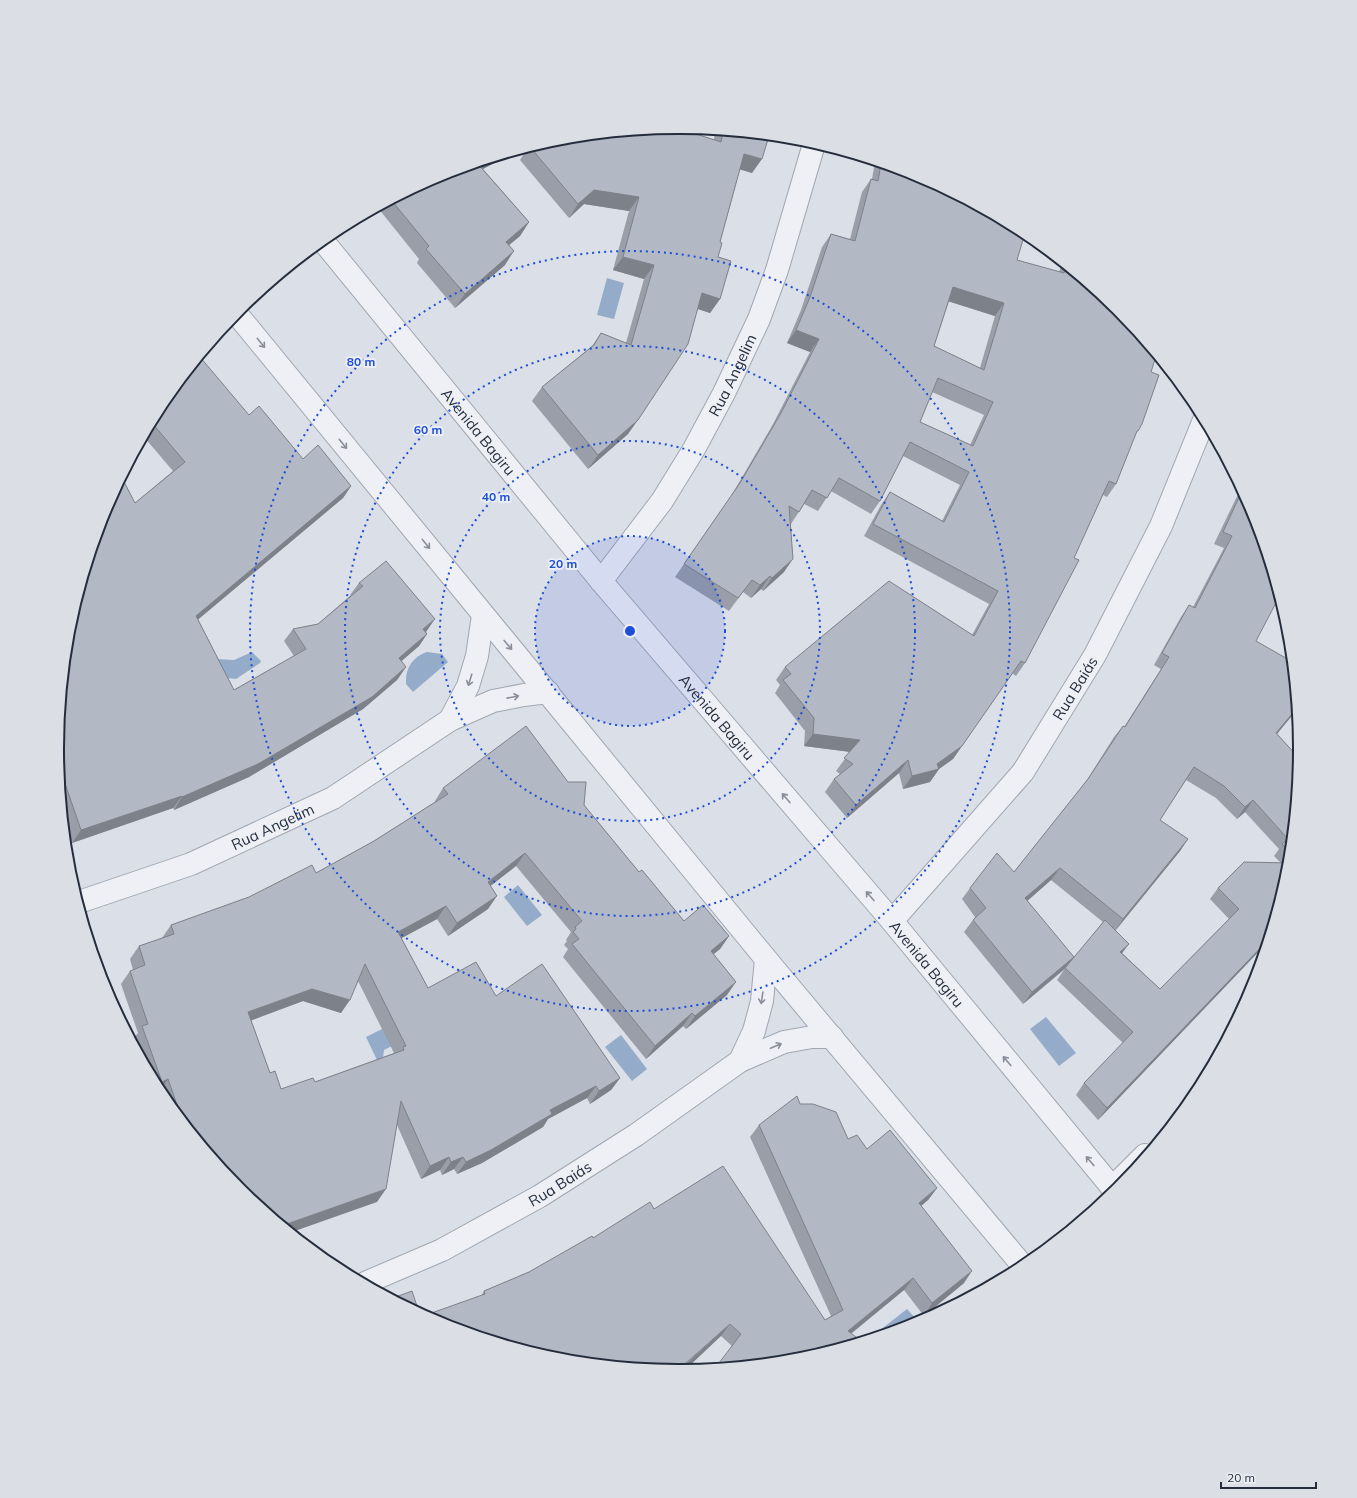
<svg xmlns="http://www.w3.org/2000/svg" width="1357" height="1498" viewBox="0 0 1357 1498" font-family="Mulish,sans-serif">
<style>
.water{fill:#94acc9}
.lines{fill:none;stroke-linecap:round;stroke-linejoin:round}
.minor-casing{stroke:#a1a6b1;stroke-width:24}
.minor{stroke:#eef0f5;stroke-width:22}
.wall{fill:#999ea9;fill-rule:evenodd}
.shaded-wall{fill:#7d8189}
.building{fill:#b2b8c4;stroke:#7d8189;fill-rule:evenodd}
.oneway{stroke:#8a8e99}
.ring{fill:none;stroke:#1d4ed8;stroke-width:2;stroke-dasharray:2 4}
.labels{text-anchor:middle;dominant-baseline:central;stroke-width:4;stroke-linejoin:round;paint-order:stroke}
.street-label{font-size:15px;fill:#252d3d;stroke:#ebeef4}
.rim{fill:none;stroke:#252d3d;stroke-width:2}
.centre{fill:#1d4ed8;stroke:#ebeef4;stroke-width:2}
.ring-label{font-size:12px;text-anchor:middle;font-weight:bold;fill:#1d4ed8;stroke:#ebeef4;stroke-width:4;stroke-linejoin:round;paint-order:stroke}
</style>
<rect width="100%" height="100%" fill="#dbdfe7"/>
<path class="water" d="M607,278L624,283L614,319L597,315Z
M252,652L261,661L260,663L236,679L218,677L217,659L234,660Z
M427,652L442,654L448,662L413,692L406,684C405,669 412,657 427,652Z
M518,885L542,915L527,926L504,897Z
M1046,1017L1076,1053L1059,1066L1030,1029Z
M396,1022L404,1040L384,1050L383,1058L377,1060L366,1037Z
M621,1035L647,1069L632,1081L605,1047Z
M907,1309L919,1322L874,1336L875,1334Z"/>
<g class="lines">
<g class="minor-casing">
<g id="minor">
<path id="s1" d="M323,241L601,581L892,921L1115,1191"/>
<path d="M236,313L766,959L1023,1266"/>
<path id="s2" d="M601,581L662,501L694,449L724,393L759,319L777,270L814,144"/>
<path d="M450,720L468,686L477,656L483,615"/>
<path id="s3" d="M79,902L191,864L333,798L450,720L493,701L524,695L548,692"/>
<path id="s4" d="M892,921L1023,772L1095,655L1161,526L1204,420"/>
<path d="M740,1061L754,1031L762,1001L766,959"/>
<path d="M1112,1188L1145,1155"/>
<path id="s5" d="M365,1283L442,1250L540,1196L636,1135L740,1061L784,1042L812,1037H832"/>
</g>
</g>
<use href="#minor" class="minor"/>
</g>
<path class="wall" d="M715,131L769,136L752,173L740,169L720,242L718,257L720,299L710,313L698,309L628,434L588,469L532,401L542,387L592,346L601,333L626,343L644,279L613,270L629,211L584,204L569,218L520,160L527,149L557,139H714Z
M513,153L483,169L529,222L520,236L509,245L505,265L455,308L417,263L419,259L378,208L441,175L514,153Z
M875,162L917,175L1017,260L1059,272L1062,264L1118,310L1151,372L1134,437L1116,484L1107,497L1103,495L1025,663L1016,676L1012,673L953,759L939,769L930,782L903,789L899,773L847,818L825,792L834,779L840,774L836,771L850,752L804,746L805,731L775,693L780,685L776,680L785,667L972,635L989,604L864,536L881,505L890,492L942,521L960,485L903,456L880,501L871,514L831,491L818,511L804,504L791,524L784,572L763,591L761,589L751,598L743,592L729,611L675,577L731,496L772,426L810,352L787,343L801,310L822,247L831,234L850,239L862,192L871,179H872ZM949,301L995,316L980,368L934,346ZM932,392L984,415L970,445L920,422Z
M162,404L249,415L303,459L351,486L343,498L198,619L234,690L294,656L284,641L293,629L318,624L351,595H350L359,583L426,632L427,634L419,646L401,661L406,667L397,680L363,709L249,777L174,810L173,808L72,843L64,819L57,749L135,503L173,471L144,437Z
M1241,488L1253,511L1256,641L1277,734L1299,758L1288,870L1265,945L1098,1120L1076,1095L1084,1083L1123,1043L1057,980L1064,970L1023,1004L964,932L973,920L975,917L962,899L970,888L1014,872L1085,783L1114,737L1123,726L1124,727L1161,669L1154,665L1181,617L1189,605L1193,607L1224,548L1214,544ZM1186,780L1216,798L1237,819L1245,812L1279,849L1274,856L1281,863L1218,888L1210,899L1229,919L1160,989L1122,953L1115,931L1180,851L1188,839L1160,820ZM1051,880L1103,922L1070,963L1027,901Z
M443,788L584,805L639,872L684,921L729,936L720,949L714,954L727,995L686,1029L683,1026L646,1059L563,957L568,949L564,945L567,941L566,940L571,932L516,866L490,886L488,909L448,936L437,919L401,938L428,988L496,996L620,1078L611,1090L590,1104L587,1098L548,1119L543,1127L482,1163L457,1174L454,1169L442,1175L440,1170L421,1179L397,1125L377,1202L239,1188L162,1094L136,1045L133,1039L138,1033L121,984L130,971L133,970L130,959L139,946L162,938L171,925L249,897L316,873L374,841L435,802V801ZM358,981L394,1053L315,1082L281,1089L270,1073L251,1020L303,1001L341,1013Z
M800,1104L848,1139L867,1149L937,1188L928,1200L921,1206L964,1283L924,1316L904,1290L851,1334L732,1346L721,1336L481,1296L484,1291L529,1272L593,1238L654,1209L825,1320L831,1316L750,1137L759,1125Z"/>
<path class="shaded-wall" d="M513,153L468,177L478,164L514,153Z
M744,154L762,159L752,173L735,168Z
M594,190L639,197L629,211L584,204L569,218L578,204Z
M529,222L520,236L496,256L506,242Z
M514,251L505,265L455,308L465,294Z
M623,257L654,265L644,279L613,270Z
M953,287L1004,303L995,316L944,300Z
M702,293L720,299L710,313L692,307Z
M796,330L819,339L810,352L787,343Z
M638,420L628,434L588,469L598,455Z
M351,486L343,498L188,628L196,616Z
M793,559L784,572L763,591L772,578Z
M770,576L761,589L751,598L760,585Z
M435,619L426,632L414,641L423,629Z
M427,634L419,646L390,671L399,658Z
M406,667L397,680L363,709L249,777L174,810L182,797Z
M1296,709V711L1268,745L1276,733Z
M813,734L860,740L851,752L804,746Z
M962,746L953,759L939,769L930,782L903,789L912,776L937,764Z
M908,760L899,773L847,818L856,805Z
M182,796L173,808L72,843L81,830Z
M1253,800L1245,812L1237,819L1245,807Z
M1188,839L1180,851L1115,931L1123,919Z
M525,853L516,866L479,895L488,882Z
M1060,868L1051,880L1017,910L1025,898Z
M497,896L488,909L448,936L457,923Z
M446,906L437,919L389,945L398,932Z
M729,936L720,949L702,963L711,951Z
M1267,941L1265,945L1098,1120L1107,1108Z
M1129,944L1120,956V952Z
M1074,957L1066,969L1065,968L1023,1004L1032,992Z
M736,982L727,995L686,1029L695,1016Z
M312,989L350,1000L341,1013L303,1001L239,1025L248,1012Z
M692,1013L683,1026L646,1059L655,1046Z
M620,1078L611,1090L590,1104L599,1091Z
M168,1079L160,1091L158,1088L162,1082Z
M596,1086L587,1098L548,1119L543,1127L482,1163L457,1174L466,1162L550,1110Z
M449,1157L440,1170L421,1179L430,1166Z
M463,1157L454,1169L442,1175L451,1162Z
M937,1188L928,1200L910,1215L919,1203Z
M386,1189L377,1202L292,1232L284,1225Z
M972,1271L964,1283L924,1316L932,1303Z
M913,1278L904,1290L839,1343L848,1331Z
M730,1324L721,1336L685,1370H679Z"/>
<path class="building" d="M677,128L721,142L723,132L769,136L762,159L744,154L720,242L722,243L718,257L731,261L720,299L702,293L688,344L638,420L598,455L542,387L594,345L601,333L631,345L654,265L623,257L639,197L594,190L578,204L531,148L557,139Z
M478,164L529,222L506,242L514,251L465,294L426,249L429,246L392,201L441,175Z
M881,164L917,175L1024,232L1025,233L1017,260L1064,273L1066,267L1118,310L1156,356L1151,372L1159,375L1142,424L1138,431H1137L1116,484L1109,481L1074,558L1079,560L1025,663L1021,661L962,746L937,764L939,769L912,776L908,760L856,805L834,779L853,764L844,758L860,740L813,734L814,718L783,680L791,674L785,667L889,581L974,636L998,591L873,524L890,492L944,522L969,472L910,442L880,501L839,478L827,498L812,490L799,512L789,506L793,559L772,578L770,576L760,585L752,580L738,598L684,564L740,483L781,413L819,339L796,330L810,297L831,234L855,241L871,179L878,181ZM953,287L1004,303L984,370L934,346ZM938,378L993,402L973,446L920,422Z
M200,357L249,415L259,406L303,459L318,445L351,486L196,616L234,690L306,649L293,629L318,624L363,586L359,583L386,561L435,619L423,629L427,634L399,658L406,667L372,697L258,764L182,797V796L81,830L59,766L58,760L61,759L57,748L69,628L104,511L122,478L135,503L185,462L152,423L162,404Z
M1242,491L1253,511L1279,597L1256,641L1291,661L1296,709L1276,733L1299,758L1290,852L1282,844L1288,839L1253,800L1245,807L1224,786L1194,767L1160,820L1188,839L1123,919L1060,868L1025,898L1074,957L1032,992L973,920L986,908L970,888L997,853L1014,872L1088,779L1123,726L1125,727L1169,657L1162,653L1189,605L1195,608L1232,536L1223,532Z
M526,726L568,782H586L584,805L639,872L642,870L684,921L703,905L729,936L711,951L736,982L695,1016L692,1013L655,1046L572,944L579,939L573,932L576,929L575,927L582,921L525,853L488,882L497,896L457,923L446,906L398,932L428,988L476,962L496,996L542,964L620,1078L599,1091L596,1086L550,1110L552,1114L491,1150L466,1162L463,1157L451,1162L449,1157L430,1166L401,1101L386,1189L284,1225L239,1188L182,1119L168,1079L162,1082L142,1026L148,1024L130,971L145,965L139,946L174,934L171,925L249,897L312,865L316,873L374,841L448,794L443,788ZM365,964L406,1046L403,1047L404,1050L315,1082L313,1078L281,1089L275,1071L270,1073L248,1012L312,989L350,1000Z
M1244,862L1289,863L1288,870L1267,941L1107,1108L1084,1083L1133,1032L1065,968L1105,920L1129,944L1120,952L1160,989L1239,909L1218,888Z
M797,1096L800,1104H813L836,1112L848,1139L857,1135L867,1149L890,1130L937,1188L919,1203L972,1271L932,1303L913,1278L848,1331L860,1340L800,1359L716,1367L741,1334L730,1324L678,1370L557,1359L440,1323L426,1315L485,1294L484,1291L529,1272L592,1236L593,1238L650,1202L654,1209L723,1166L825,1320L843,1310L759,1125Z
M412,1291L419,1312L393,1298Z"/>
<defs><path id="oneway-shaft" d="M-6 0H5M1.5-3L5.5 0L1.5 3" fill="none" stroke-width="1.6" stroke-linecap="round" stroke-linejoin="round"/></defs>
<g class="oneway">
<use href="#oneway-shaft" transform="translate(261 343) rotate(51)"/>
<use href="#oneway-shaft" transform="translate(343 444) rotate(51)"/>
<use href="#oneway-shaft" transform="translate(426 544) rotate(51)"/>
<use href="#oneway-shaft" transform="translate(508 645) rotate(50)"/>
<use href="#oneway-shaft" transform="translate(470 680) rotate(107)"/>
<use href="#oneway-shaft" transform="translate(513 697) rotate(-11)"/>
<use href="#oneway-shaft" transform="translate(786 798) rotate(-131)"/>
<use href="#oneway-shaft" transform="translate(870 896) rotate(-131)"/>
<use href="#oneway-shaft" transform="translate(762 998) rotate(99)"/>
<use href="#oneway-shaft" transform="translate(776 1046) rotate(-23)"/>
<use href="#oneway-shaft" transform="translate(1007 1061) rotate(-130)"/>
<use href="#oneway-shaft" transform="translate(1090 1161) rotate(-130)"/>
</g>
<circle cx="630" cy="631" r="95" fill="#1d4ed8" fill-opacity=".12"/>
<g class="ring">
<circle cx="630" cy="631" r="95"/>
<circle cx="630" cy="631" r="190"/>
<circle cx="630" cy="631" r="285"/>
<circle cx="630" cy="631" r="380"/>
</g>
<g class="labels">
<g class="street-label">
<text stroke="none"><textPath href="#s2" startOffset="245">Rua Angelim</textPath></text>
<text stroke="none"><textPath href="#s1" startOffset="246">Avenida Bagiru</textPath></text>
<text stroke="none"><textPath href="#s4" startOffset="297">Rua Baiás</textPath></text>
<text stroke="none"><textPath href="#s1" startOffset="618">Avenida Bagiru</textPath></text>
<text stroke="none"><textPath href="#s3" startOffset="208">Rua Angelim</textPath></text>
<text stroke="none"><textPath href="#s1" startOffset="942">Avenida Bagiru</textPath></text>
<text stroke="none"><textPath href="#s5" startOffset="219">Rua Baiás</textPath></text>
</g>
</g>
<path d="M0 0H1357V1498H0ZM678 134H679A614 614 0 0 1 1293 748V750A614 614 0 0 1 679 1364H678A614 614 0 0 1 64 750V748A614 614 0 0 1 678 134Z" fill="#dbdfe5" fill-rule="evenodd"/>
<path class="rim" d="M678 134H679A614 614 0 0 1 1293 748V750A614 614 0 0 1 679 1364H678A614 614 0 0 1 64 750V748A614 614 0 0 1 678 134Z"/>
<circle cx="630" cy="631" r="6" class="centre"/>
<g class="ring-label">
<text x="361" y="366">80 m</text>
<text x="428" y="434">60 m</text>
<text x="496" y="501">40 m</text>
<text x="563" y="568">20 m</text>
</g>
<path d="M1221 1482v6h95v-6" fill="none" stroke="#252d3d" stroke-width="2"/>
<text x="1227" y="1482" font-size="12" fill="#252d3d" stroke="#ebeef4" stroke-width="3" paint-order="stroke">20 m</text>
</svg>
